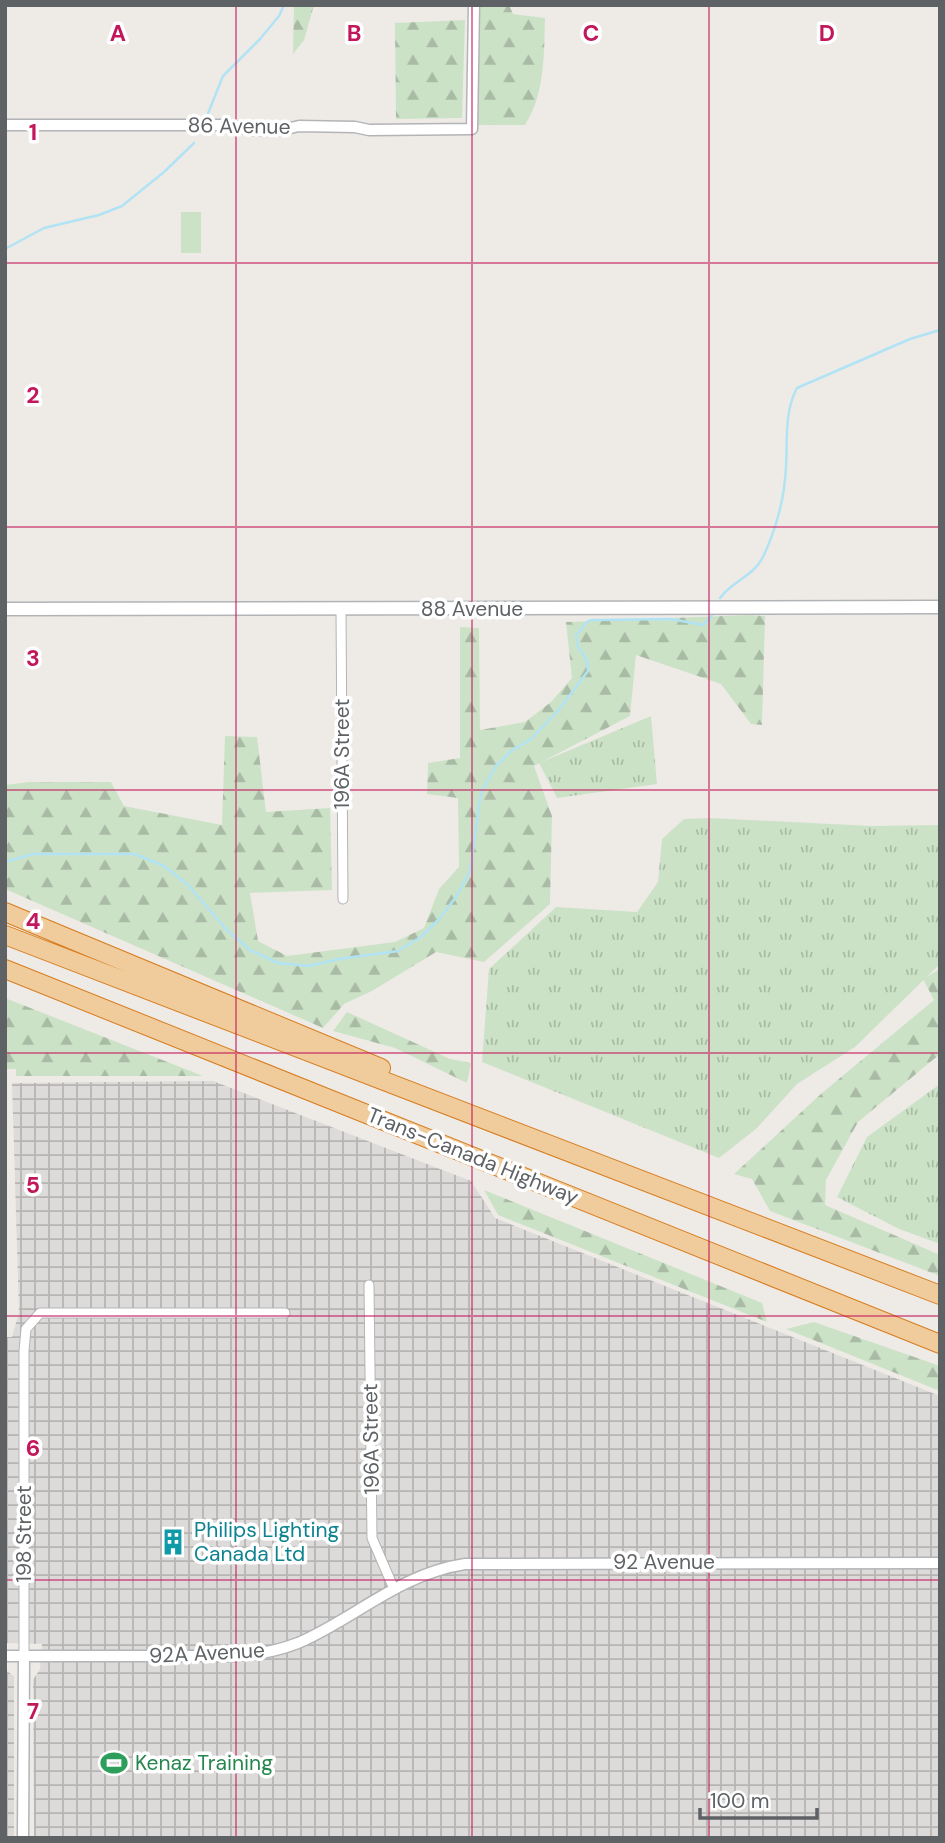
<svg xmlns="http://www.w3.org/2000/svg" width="945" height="1843" viewBox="0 0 945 1843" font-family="'DM Sans',sans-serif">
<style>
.industrial{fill:url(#industrial-grid)}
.grass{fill:url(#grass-tufts)}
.forest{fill:url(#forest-firs)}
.park{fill:#cce2c7}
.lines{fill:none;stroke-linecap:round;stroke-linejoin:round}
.stream{stroke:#b1e3f4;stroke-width:2.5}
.minor-casing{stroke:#b2b4b7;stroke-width:11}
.tertiary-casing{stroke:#b2b4b7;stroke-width:13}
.secondary-casing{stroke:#b1b4b7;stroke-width:15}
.motorway-casing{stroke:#d77c1e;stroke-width:20}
.minor{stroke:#fff;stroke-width:9}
.tertiary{stroke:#fff;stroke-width:10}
.secondary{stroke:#fff;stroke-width:12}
.motorway{stroke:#f0cc9d;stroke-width:18}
.grid{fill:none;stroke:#c2185b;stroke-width:2;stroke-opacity:0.55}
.labels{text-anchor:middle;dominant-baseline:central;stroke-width:7;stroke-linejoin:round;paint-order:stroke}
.street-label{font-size:21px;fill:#5e6265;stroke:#fff}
.culture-label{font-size:21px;fill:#0d838f;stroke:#fff;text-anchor:start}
.leisure-label{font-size:21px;fill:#27864d;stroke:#fff;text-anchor:start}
.grid-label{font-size:23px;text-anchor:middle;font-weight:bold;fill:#c2185b;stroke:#fff;stroke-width:7;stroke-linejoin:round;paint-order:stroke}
</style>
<defs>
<pattern id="industrial-grid" width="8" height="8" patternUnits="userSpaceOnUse" patternTransform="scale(1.75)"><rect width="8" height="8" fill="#dddbd9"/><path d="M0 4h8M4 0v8" fill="none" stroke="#b6b5b4"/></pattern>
<pattern id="grass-tufts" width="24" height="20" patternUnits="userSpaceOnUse" patternTransform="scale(1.75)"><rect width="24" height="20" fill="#cce2c7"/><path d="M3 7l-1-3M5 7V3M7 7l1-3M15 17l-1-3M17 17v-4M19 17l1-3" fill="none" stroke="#a9bba5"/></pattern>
<pattern id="forest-firs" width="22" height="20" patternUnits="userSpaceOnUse" patternTransform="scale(1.75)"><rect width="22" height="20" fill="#cce2c7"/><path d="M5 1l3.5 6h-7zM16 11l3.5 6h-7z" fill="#a9bba5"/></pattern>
</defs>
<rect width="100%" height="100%" fill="#eeebe7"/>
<path class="industrial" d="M213,1081L471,1181L495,1218L940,1396V1838H34L33,1680L40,1669L42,1644L5,1643V1337H12L19,1312L12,1083Z
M5,1670L14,1676V1838H5Z"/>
<path class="grass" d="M651,716L657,784L557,798L539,763Z
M711,818L872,826L940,825V964L855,1047L797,1084L756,1129L719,1158L482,1062L489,969L556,907L637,912L658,882L662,839L684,819Z
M940,1084V1244L899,1229L837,1197L867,1137Z"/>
<path class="forest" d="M294,5H314L304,40L293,54Z
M480,5H509L513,14L545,18C544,54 545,94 525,125H478Z
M465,20L462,118L396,119L395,23Z
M750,615L765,616L762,725L751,724L721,684L636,655L630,716L534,766L552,816L550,904L484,962L436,952L372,991L344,1004L323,1028L5,889V785L29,782H111L124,806L222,825L225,736L257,737L266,812L330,808L332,890L250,893L258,941L287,956L395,942L424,928L439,889L459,867L458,798L427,794L428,763L460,758V627L479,628L480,730L525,722L551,702L572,678L566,622Z
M940,969V1054L858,1122L826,1180L825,1205L940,1255V1276L770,1211L752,1179L734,1174L822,1093L934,1000L923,979Z
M5,998L203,1076H16V1069H5Z
M347,1012L450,1059L471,1063L467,1083L395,1048L333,1031Z
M484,1190L762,1303L767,1322L498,1215Z
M814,1322L940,1366V1391L786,1329Z"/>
<path class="park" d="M181,212H201V253H181Z"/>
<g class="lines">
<path class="stream" d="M207,116L223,76L260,39L279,16L284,5
M5,249L44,228L99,215L122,206L164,172L194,143
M720,598C732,581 754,576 763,557C774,534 783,504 785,479C789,449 782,416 797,388L910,339L940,330
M5,862L33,854H135L164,866L188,885L227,930L250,950L278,963L309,966L339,959L398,951L421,937L439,919L456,897L470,871L481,792L496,766L511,751L531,739L557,712L588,671L587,660L578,647L576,635L588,621L593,620L671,619L703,625L712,616"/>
<g class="minor-casing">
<path id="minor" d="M341,610L343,899
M369,1285L372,1538L394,1589
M24,1656V1351L26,1329L40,1313H285"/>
</g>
<g class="tertiary-casing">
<path id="tertiary" d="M5,125H229L252,130H282L299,126L355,127L369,130L472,129L474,5
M5,1656H234C255,1655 277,1651 298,1643C356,1618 399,1574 465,1564L940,1563
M23,1838L24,1656"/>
</g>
<g class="secondary-casing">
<path id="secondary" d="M5,609L940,607"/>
</g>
<g class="motorway-casing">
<path id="motorway" d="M5,912L381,1068
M5,935L940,1295
M5,969L940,1344"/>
</g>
<use href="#minor" class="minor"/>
<use href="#tertiary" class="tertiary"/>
<use href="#secondary" class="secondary"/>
<use href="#motorway" class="motorway"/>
</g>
<path class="grid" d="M236,5V1838M472,5V1838M709,5V1838M5,263H940M5,527H940M5,790H940M5,1053H940M5,1316H940M5,1580H940"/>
<defs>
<g id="building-bare" transform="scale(2.1)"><path d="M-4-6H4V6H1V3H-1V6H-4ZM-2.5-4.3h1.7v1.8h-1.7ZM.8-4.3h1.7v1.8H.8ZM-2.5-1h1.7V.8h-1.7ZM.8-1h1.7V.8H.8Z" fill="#0f9aa8" stroke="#fff" stroke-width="2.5" paint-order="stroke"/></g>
<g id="stadium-bare" transform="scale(2.1)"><path d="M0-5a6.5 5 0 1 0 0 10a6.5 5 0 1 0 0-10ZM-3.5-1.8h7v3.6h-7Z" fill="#2e9e5b" stroke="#fff" stroke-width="2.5" paint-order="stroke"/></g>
</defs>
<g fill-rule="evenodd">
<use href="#building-bare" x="173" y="1542"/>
<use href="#stadium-bare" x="114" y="1763"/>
</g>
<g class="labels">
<g class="street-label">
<text transform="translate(239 126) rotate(1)">86 Avenue</text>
<text x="472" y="609">88 Avenue</text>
<text transform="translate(342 754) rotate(-90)">196A Street</text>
<text transform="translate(473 1156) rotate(22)">Trans-Canada Highway</text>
<text transform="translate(371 1439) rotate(-91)">196A Street</text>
<text transform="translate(24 1534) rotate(-90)">198 Street</text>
<text x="664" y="1562">92 Avenue</text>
<text transform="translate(207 1653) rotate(-3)">92A Avenue</text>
</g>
<g class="culture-label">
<text x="194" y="1530">Philips Lighting<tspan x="194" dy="24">Canada Ltd</tspan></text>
</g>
<g class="leisure-label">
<text x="135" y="1763">Kenaz Training</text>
</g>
</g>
<g class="grid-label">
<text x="118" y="41">A</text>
<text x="354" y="41">B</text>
<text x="591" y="41">C</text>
<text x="827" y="41">D</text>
<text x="33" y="140">1</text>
<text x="33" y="403">2</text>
<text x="33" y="666">3</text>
<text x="33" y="929">4</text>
<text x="33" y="1193">5</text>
<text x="33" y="1456">6</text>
<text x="33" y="1719">7</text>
</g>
<rect width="945" height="1843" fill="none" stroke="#5e6265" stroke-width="14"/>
<path d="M700 1808v10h117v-10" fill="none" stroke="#5e6265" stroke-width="3.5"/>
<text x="710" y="1808" font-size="21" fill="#5e6265" stroke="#ffffff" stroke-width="5" paint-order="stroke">100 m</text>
</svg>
